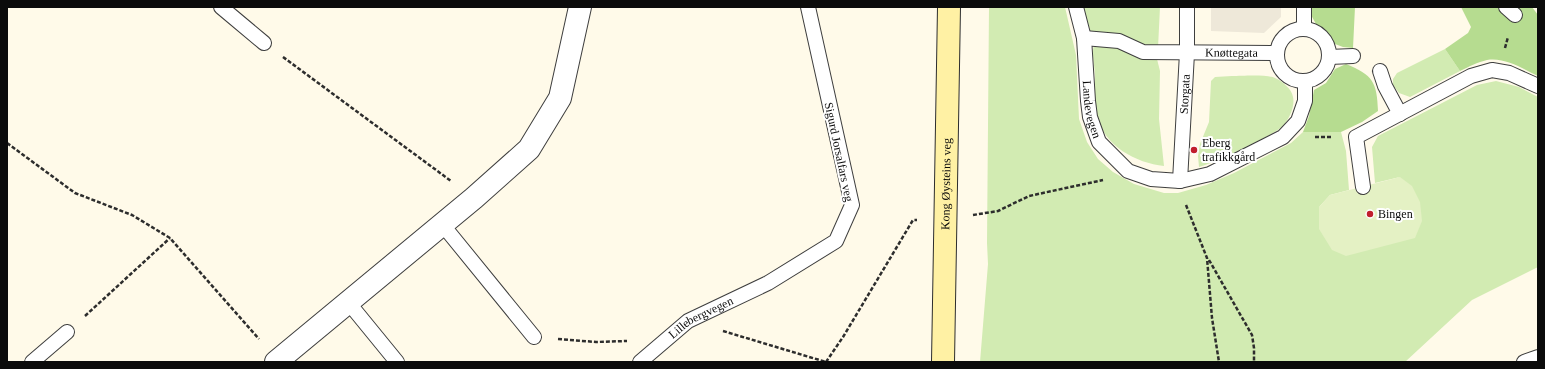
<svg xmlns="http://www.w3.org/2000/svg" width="1545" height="369" viewBox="0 0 1545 369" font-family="'Times New Roman',serif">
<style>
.green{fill:#d2ebb2}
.forest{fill:#b6dc90}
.pitch{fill:#e4f1c4}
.plaza{fill:#eee8d9}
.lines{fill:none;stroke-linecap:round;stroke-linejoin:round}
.lane-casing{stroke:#3e3e3e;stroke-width:16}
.street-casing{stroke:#3e3e3e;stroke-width:24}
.secondary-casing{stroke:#2d2d2d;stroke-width:24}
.path{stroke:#2d2d2d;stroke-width:2.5;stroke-dasharray:4 2;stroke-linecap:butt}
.lane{stroke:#fff;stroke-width:14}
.street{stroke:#fff;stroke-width:22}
.secondary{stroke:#fff1a4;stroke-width:22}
.poi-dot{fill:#c11e2d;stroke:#fff;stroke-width:1.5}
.labels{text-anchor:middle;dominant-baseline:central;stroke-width:4;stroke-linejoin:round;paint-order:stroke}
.street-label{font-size:12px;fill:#0b0b0b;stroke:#fff}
.poi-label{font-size:12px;fill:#0b0b0b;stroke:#fff;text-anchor:start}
</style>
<rect width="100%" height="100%" fill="#fffae9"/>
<path class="green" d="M989,7H1065L1076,55L1079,119L1087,142L1098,159L1113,172L1134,184L1164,193H1178L1206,185L1234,173L1291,143L1303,132H1341L1346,151L1349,190L1330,195L1319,207L1400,177L1375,183L1372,147L1378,136L1477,85L1496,81L1519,87L1538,97V267L1472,300L1405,362H980L988,264L987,243Z
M1083,7H1160L1158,48L1091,33Z
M1094,45C1101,45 1112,43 1119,45C1134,50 1140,60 1157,59L1160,71L1159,119L1164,166C1136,163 1104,146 1097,116C1094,104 1095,88 1095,76C1095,66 1091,55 1094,45Z
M1445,49L1460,71L1410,97L1399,93L1393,85V79L1397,73Z
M1232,76C1242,76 1266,74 1275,78C1282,81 1292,89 1293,97C1295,106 1290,117 1284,125C1275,135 1213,164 1199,167L1198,156L1200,144L1209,122L1211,81L1215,77Z"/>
<path class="forest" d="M1311,7H1355L1353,48L1343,47L1335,44L1316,24L1311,15Z
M1461,7H1532L1538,15V76C1523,69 1505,57 1487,60C1478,62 1468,67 1460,71L1445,49L1468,33L1471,27Z
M1346,64C1373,75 1377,82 1378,111L1362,122L1341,132H1303L1309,116L1314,90L1326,83L1335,69Z"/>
<path class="pitch" d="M1400,177L1412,186L1420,202L1422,221L1415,238L1346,256L1332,250L1319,229V207L1330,195Z"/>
<path class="plaza" d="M1211,7H1281V17L1264,33L1211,31Z"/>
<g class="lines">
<g class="lane-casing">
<g id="lane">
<path d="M221,7L264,43"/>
<path id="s1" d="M1076,7L1084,38L1088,101L1090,117L1099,142L1128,171L1151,179L1180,181L1210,174L1283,137L1298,121L1305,101V81"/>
<path d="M1506,7L1515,15"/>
<path d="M1304,29V7"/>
<circle cx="1303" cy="55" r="26"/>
<path id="s2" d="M1084,38L1119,41L1143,52L1277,53"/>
<path d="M1329,57L1353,56"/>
<path d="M1380,71L1385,86L1400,114"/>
<path id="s3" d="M1180,181L1187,53V7"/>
<path d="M1363,187L1356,137L1471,76L1492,70L1509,73L1538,86"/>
<path d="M442,224L534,337"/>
<path d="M348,302L397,362"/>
<path d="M32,362L67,332"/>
<path id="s4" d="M640,362L688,321L768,283L836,241L852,205L808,7"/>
<path d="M1524,362L1538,357"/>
</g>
</g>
<g class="street-casing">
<path id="street" d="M276,362L474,198L529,149L560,98L580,7"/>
</g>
<g class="secondary-casing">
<g id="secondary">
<path id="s5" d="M943,362L949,7"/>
</g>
</g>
<path class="path" d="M1505,48L1508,37
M283,57L451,181
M1315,137H1332
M7,143L75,193L132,215L170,238L259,339
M1186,205L1207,258L1212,318L1219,362
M973,215L998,211L1029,196L1103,180
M1209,260L1252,335L1254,348V362
M85,316L170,238
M723,331L826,362
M558,339L596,342L627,341
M826,362L843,337L913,220H917"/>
<use href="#lane" class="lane"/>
<use href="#street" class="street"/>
<use href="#secondary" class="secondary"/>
</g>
<g class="poi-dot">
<circle cx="1194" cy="150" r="4"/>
<circle cx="1370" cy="214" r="4"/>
</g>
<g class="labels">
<g class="street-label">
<text stroke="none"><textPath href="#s2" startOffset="150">Knøttegata</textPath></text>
<text stroke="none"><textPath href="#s3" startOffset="87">Storgata</textPath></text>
<text stroke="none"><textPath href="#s1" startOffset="104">Landevegen</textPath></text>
<text transform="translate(839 152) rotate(78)">Sigurd Jorsalfars veg</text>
<text stroke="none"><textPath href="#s5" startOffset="178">Kong Øysteins veg</textPath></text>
<text stroke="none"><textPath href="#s4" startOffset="76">Lillebergvegen</textPath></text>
</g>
<g class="poi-label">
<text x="1202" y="143">Eberg<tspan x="1202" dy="14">trafikkgård</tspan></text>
<text x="1378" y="214">Bingen</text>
</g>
</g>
<rect width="1545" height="369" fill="none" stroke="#0b0b0b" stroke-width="16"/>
</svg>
